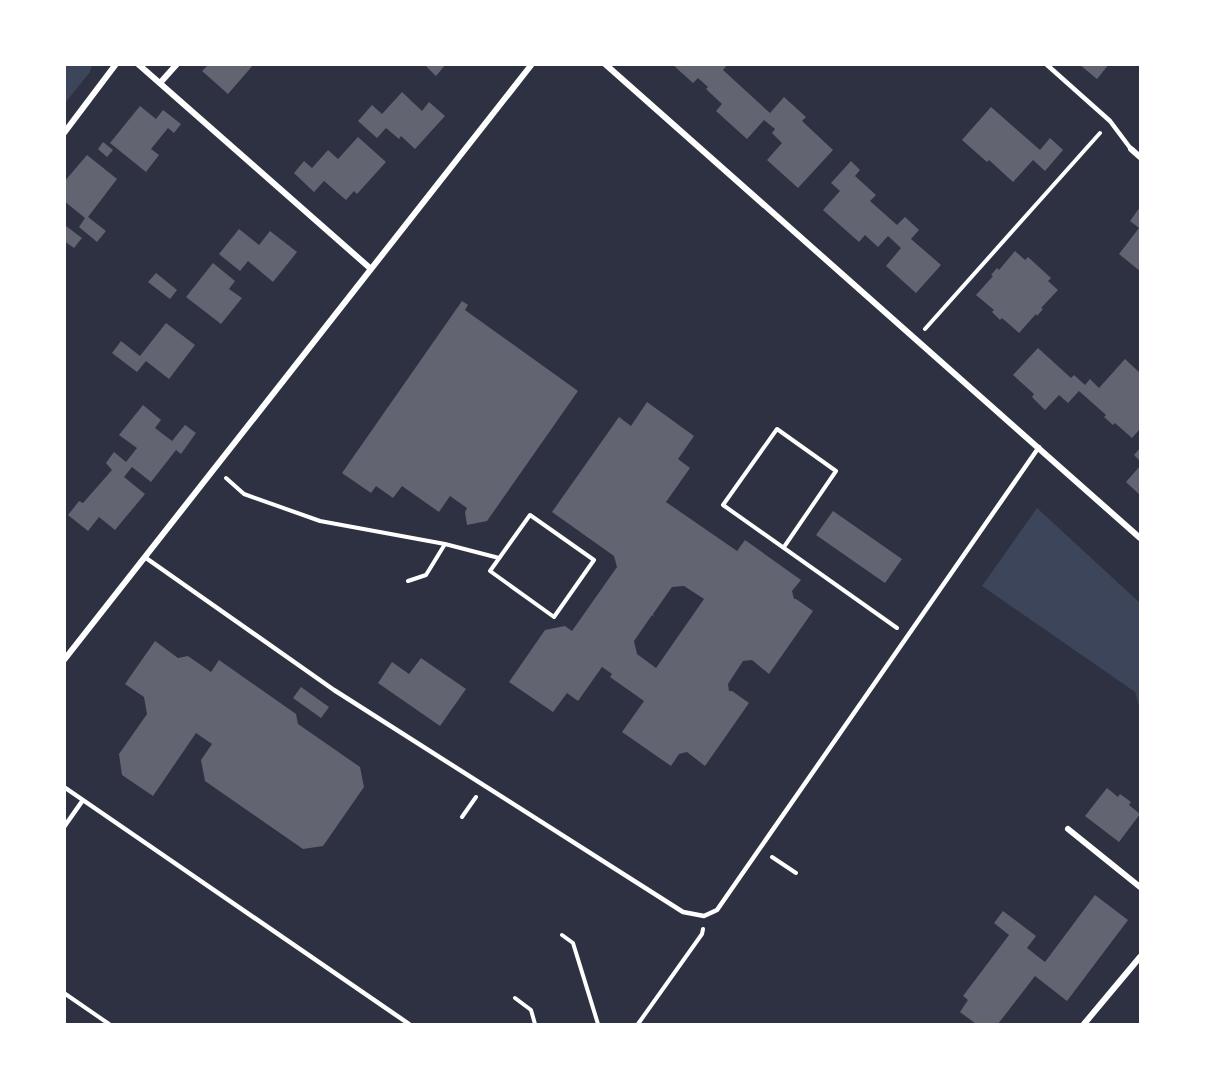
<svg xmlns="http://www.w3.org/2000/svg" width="1205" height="1089" viewBox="0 0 1205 1089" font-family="Karla,sans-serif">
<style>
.green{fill:#3c4559}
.building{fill:#626471;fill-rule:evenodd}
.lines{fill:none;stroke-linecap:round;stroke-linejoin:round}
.path{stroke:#fff;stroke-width:4}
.service{stroke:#fff;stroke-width:4.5}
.minor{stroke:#fff;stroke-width:6}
</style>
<rect width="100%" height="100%" fill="#2d3142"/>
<path class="green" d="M65,64L92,65L90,72L65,103Z
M1037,508L1140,603V710L1135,692L982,586Z"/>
<path class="building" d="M209,64H254L228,94L202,71Z
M424,64H446L436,76Z
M672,64H728L723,70L770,113L784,97L806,117L802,121L833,150L798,188L767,160L782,143L772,133L775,129L764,120L747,139L716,111L722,104L706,89L708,87L698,78L693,83Z
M1079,64H1109L1097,79Z
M402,92L422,111L429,102L445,116L415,149L401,136L399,139L386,128L377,138L358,121L372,105L382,114Z
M140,106L156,119L163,110L181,124L174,133L168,128L151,149L159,155L146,172L110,143Z
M991,107L1040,150L1050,138L1063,150L1045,171L1033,160L1013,182L989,160L987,162L962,140Z
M358,137L386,162L357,194L354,191L346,200L324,181L314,192L294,173L304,161L312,168L328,150L338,159Z
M103,142L113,150L107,157L98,149Z
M87,155L117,179L88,217L106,231L97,242L79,227L85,218L64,201V182Z
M851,161L860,170L855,176L876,195L870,201L897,225L905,217L919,230L911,239L941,265L916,293L886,266L901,248L888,236L878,247L865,235L859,242L823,210L840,191L831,183Z
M1140,207V271L1119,254L1139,228L1130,221Z
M66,226L82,238L74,248L64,241Z
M239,229L259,245L270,231L297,252L273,282L248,261L240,271L219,254Z
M1015,251L1025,260L1028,257L1051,278L1048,281L1058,290L1041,308L1043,309L1037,316L1036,314L1019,333L1002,318L1000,320L992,312L994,310L976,295L993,276L991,275L997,268L999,270Z
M213,263L235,281L229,289L242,298L221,324L186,297Z
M156,273L177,290L170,299L148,282Z
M462,301L468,305L465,310L578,391L487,521L467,525L465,512L467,508L450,496L439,512L402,486L393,498L376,486L371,493L342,473Z
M166,323L195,345L169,379L146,361L137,372L112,353L121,341L140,356Z
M1038,348L1071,378L1074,375L1085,385L1090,379L1099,388L1125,359L1140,373V429L1132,438L1115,423L1113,425L1104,417L1106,415L1079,391L1068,403L1059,395L1045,410L1032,397L1034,394L1013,375Z
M647,402L694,436L678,459L690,468L666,502L737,551L745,540L801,580L792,591L794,599H796L813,611L769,674L752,660L743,661L728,684L729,691H732L749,703L705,766L687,752L679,754L671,766L622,732L644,701L610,677L612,674L602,667L578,701L567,693L553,712L509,682L545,630L565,626L572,631L617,567L614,556L552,512L619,417L631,426ZM684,586L704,599L656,668L637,654L634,641L652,615L654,617L653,614L672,587Z
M143,405L161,420L155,428L172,441L185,425L196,433L181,454L176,450L151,482L132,467L124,477L145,494L115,530L99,517L88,531L68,515L79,501L83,503L112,470L106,463L114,452L126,462L137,448L119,435Z
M1140,448V461L1134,455Z
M1140,466V495L1126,482Z
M833,511L902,559L885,583L816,535Z
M155,641L178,658L188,656L211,672L219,660L296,714L298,724L360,767L364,787L323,846L303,849L205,781L201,760L212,744L196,733L153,796L122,775L119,754L147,714L144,697L125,684Z
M421,658L466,689L440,726L378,683L392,662L409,674Z
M301,687L329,707L321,718L293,698Z
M1107,788L1118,797L1120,794L1131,802L1129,805L1140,814L1119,842L1085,816Z
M1095,895L1128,920L1067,1001L1035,976L998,1024H976L960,1012L968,1000L963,996L1009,935L994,923L1003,911L1036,936L1027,948L1045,962Z"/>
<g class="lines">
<path class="path" d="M925,329L1100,133
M226,478L244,494L320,521L445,544L499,558
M530,515L594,560L554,617L490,571Z
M784,547L836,471L777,429L723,505L897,628
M408,581L426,575L445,544
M462,817L476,797
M772,857L796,873
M562,935L573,943L598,1024
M64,993L109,1024
M515,998L531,1010L535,1024
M638,1024L702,934L703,929"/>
<path class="service" d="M1046,64L1110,121L1131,149
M146,558L334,690L683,912L704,916L717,910L1039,447
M64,787L409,1024
M64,827L83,800"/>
<path class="minor" d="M138,64L371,269
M605,64L1140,538
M160,83L177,64
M64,133L116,64
M1131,149L1140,157
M64,660L532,64
M1068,829L1140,887
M1084,1024L1140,957"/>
</g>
<rect width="1205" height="1089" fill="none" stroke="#ffffff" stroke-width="132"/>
</svg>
